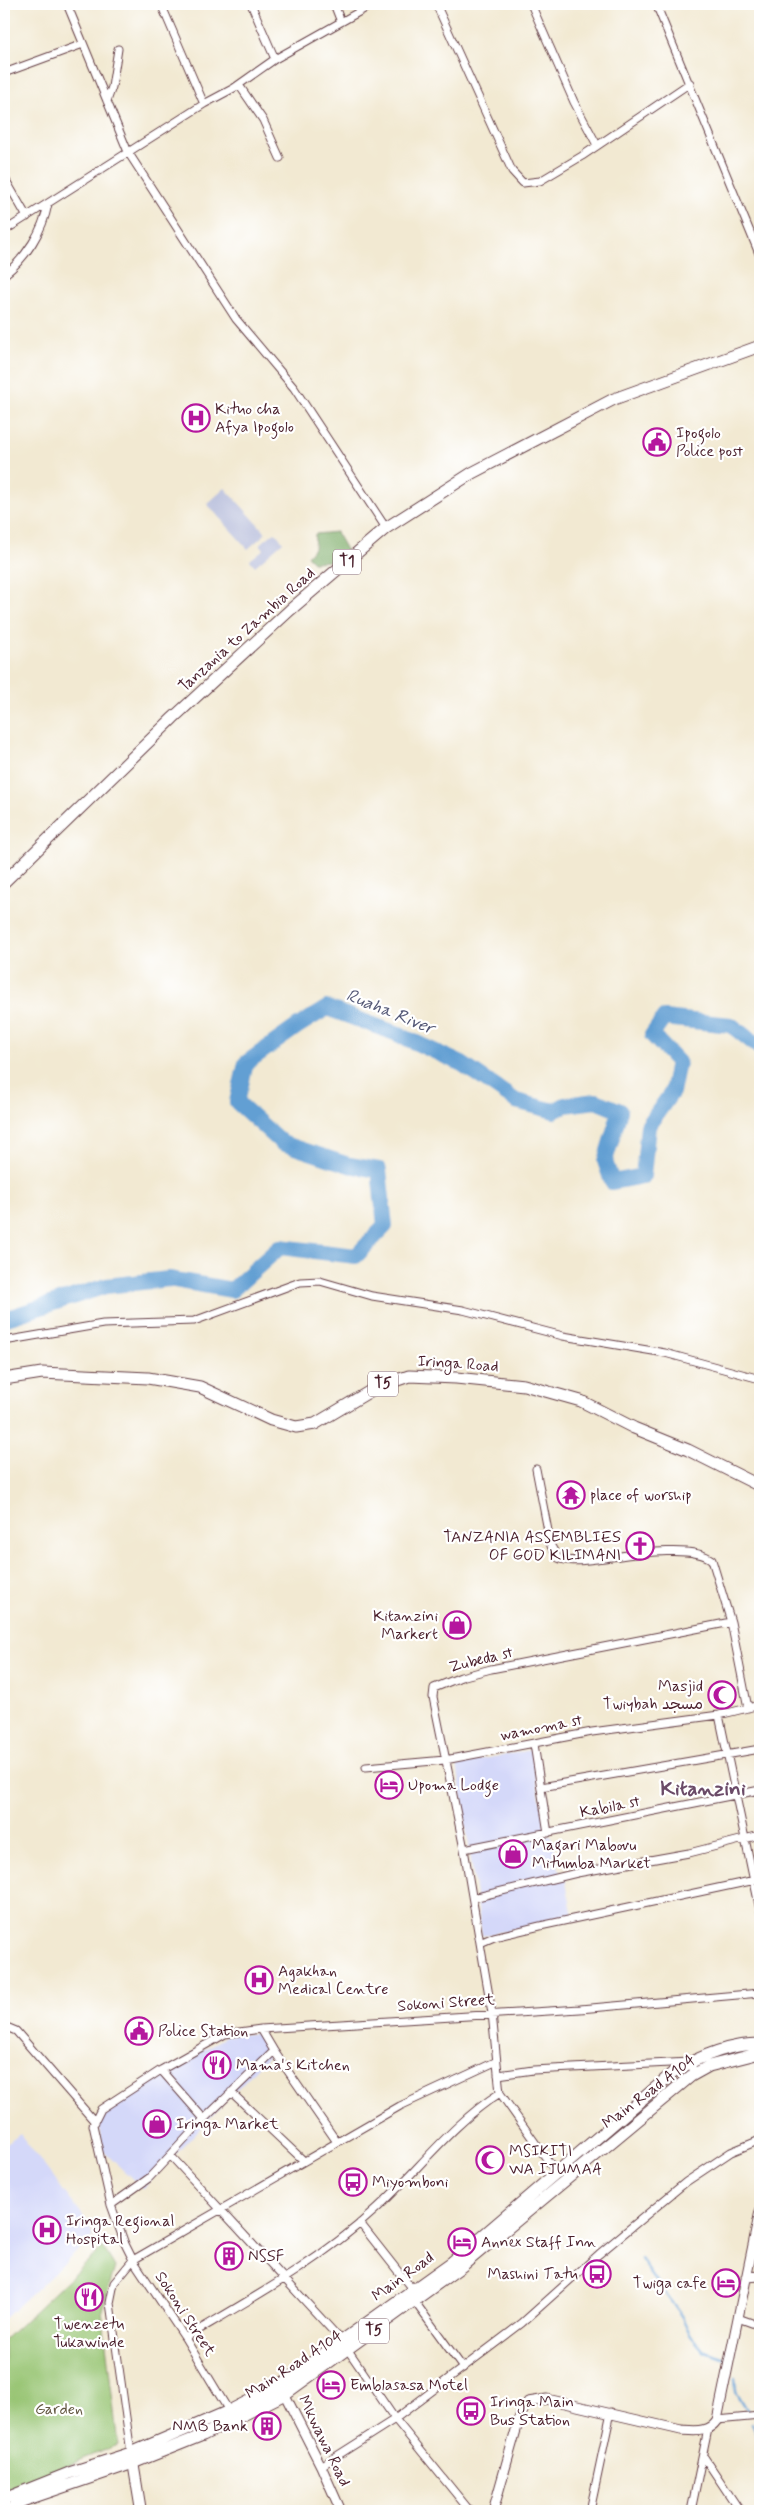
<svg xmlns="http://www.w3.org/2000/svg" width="764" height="2515" viewBox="0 0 764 2515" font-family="Mynerve,'Playpen Sans Arabic',sans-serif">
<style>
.built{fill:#d4d8f9}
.industrial{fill:#bdc3de}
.green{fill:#98c573;stroke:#71724f}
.forest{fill:#7aaa65;stroke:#626448}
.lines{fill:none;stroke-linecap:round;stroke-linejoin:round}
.stream{stroke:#629fd3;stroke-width:2.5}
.river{stroke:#629fd3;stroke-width:16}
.minor-casing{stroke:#633d44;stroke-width:9}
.tertiary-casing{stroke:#633d44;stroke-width:11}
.secondary-casing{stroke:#633d44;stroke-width:12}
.trunk-casing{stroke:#633d44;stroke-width:13}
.minor{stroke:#fff;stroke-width:7}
.tertiary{stroke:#fff;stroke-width:9}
.secondary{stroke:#fff;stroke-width:10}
.trunk{stroke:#fff;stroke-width:11}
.labels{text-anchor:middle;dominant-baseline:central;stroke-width:4.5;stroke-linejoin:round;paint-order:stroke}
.shield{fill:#fff;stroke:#80626b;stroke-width:1}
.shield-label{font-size:15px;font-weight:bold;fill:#4a1f2b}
.poi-label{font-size:16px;fill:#4a1f2b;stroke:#fff;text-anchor:start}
.street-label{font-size:16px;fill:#4a1f2b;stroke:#fff}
.park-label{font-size:16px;fill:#655944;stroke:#fff}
.water-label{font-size:18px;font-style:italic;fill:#555977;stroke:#fff}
.district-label{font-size:21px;font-weight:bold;fill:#6b4b68;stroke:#fff}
</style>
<rect width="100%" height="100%" fill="#fff"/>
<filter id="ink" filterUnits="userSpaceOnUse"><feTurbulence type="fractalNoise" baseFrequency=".02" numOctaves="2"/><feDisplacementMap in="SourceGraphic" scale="10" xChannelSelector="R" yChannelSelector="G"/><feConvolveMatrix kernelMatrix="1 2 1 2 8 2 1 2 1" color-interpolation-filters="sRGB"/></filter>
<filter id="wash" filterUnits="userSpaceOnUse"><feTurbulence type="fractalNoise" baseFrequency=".0096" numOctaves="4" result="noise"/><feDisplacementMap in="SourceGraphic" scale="20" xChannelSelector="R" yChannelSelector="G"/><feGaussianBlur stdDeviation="1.12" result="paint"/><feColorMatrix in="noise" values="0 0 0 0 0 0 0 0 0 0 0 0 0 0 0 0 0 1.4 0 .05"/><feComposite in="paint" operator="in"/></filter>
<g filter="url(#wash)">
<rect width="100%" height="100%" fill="#f2e9d2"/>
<path class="built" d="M531,1750L547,1836H551L560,1873H564L573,1916L482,1936L457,1764Z
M259,2033L273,2051L143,2189L103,2151L98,2122L116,2103L158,2075L227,2036Z
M20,2134L88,2223L93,2237L4,2319V2146Z"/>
<path class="industrial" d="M225,488L266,533L248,549L207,504Z
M275,532L283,542L255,566L250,560L264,549L260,544Z"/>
<path class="green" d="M103,2247L115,2267L102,2310L118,2445L4,2491V2340Z"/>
<path class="forest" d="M336,532L348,553L334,561L313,562L307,556L314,548L315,534Z"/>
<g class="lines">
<path class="stream" d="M641,2259L682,2317L691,2336L705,2352L727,2359
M735,2378L736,2391L749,2413
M751,2424L760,2442"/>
<path class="river" d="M4,1319L106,1286L169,1279L232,1290L280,1247L356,1256L385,1226L379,1170L349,1165L282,1143L237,1102L246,1063L298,1026L327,1008L395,1033L462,1064L516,1101L554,1111L565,1105L596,1101L620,1111L605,1161L612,1182L643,1176L648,1126L672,1092L678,1062L652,1035L664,1018L731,1025L760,1048"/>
</g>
</g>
<g filter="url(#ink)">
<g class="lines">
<g class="minor-casing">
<path id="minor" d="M67,4L128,152L236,319L294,388L386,528
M161,4L204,104
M251,4L275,59
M334,4L341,22
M436,4L512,171L523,183L540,181L582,156L690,83
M531,4L574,102L597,145
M656,4L760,256
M4,73L83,44
M239,85L263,120L280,158
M107,101L112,87L118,49
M4,177L27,217
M4,231L204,104L234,88L275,59L373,4
M4,275C26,258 43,231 48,204
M4,1341L103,1324L194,1321L300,1282L320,1281L372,1296L463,1310L563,1336L665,1353L760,1379
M536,1469L551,1546L558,1558C569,1563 585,1560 597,1559C623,1556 692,1543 712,1560L731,1622L748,1708
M719,1715L760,1910
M534,1744L548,1833
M366,1767L445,1760L592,1732L719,1715L760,1705
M541,1787L760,1749
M464,1849L760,1790
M473,1898L577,1873L689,1853L760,1835
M480,1943L464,1849L433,1697L434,1688L461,1677L491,1669L731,1622
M4,2026L16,2031L95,2122
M274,2051L337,2142
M161,2070L204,2119
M498,2075L533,2070L690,2062L695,2074
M231,2092L304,2161
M171,2156L342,2341
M556,2172L500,2093L492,2013L480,1943L494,1937L540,1926L760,1879
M111,2205L149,2178L204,2119L274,2051L261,2029
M360,2223L412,2289
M415,2302L463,2368
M738,2318L760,2326
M185,2338C251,2299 319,2262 375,2210C417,2172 452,2123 500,2093
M348,2350L395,2419L470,2511
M229,2411L185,2338L133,2260L125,2244L111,2205L93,2125L101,2109L161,2070L225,2034L261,2029L580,2009L760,1993
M717,2420L760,2416
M131,2453L110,2303L114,2283L133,2260L400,2106L495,2062
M704,2457L740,2511
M321,2466L395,2419L522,2323L599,2254L686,2182L731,2152L760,2140
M590,2511L611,2412
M691,2511L708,2429"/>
</g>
<g class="tertiary-casing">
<path id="tertiary" d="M746,2277L760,2276
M282,2389L321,2466L341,2511
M493,2511L520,2416L528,2402L547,2399L681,2430C696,2431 708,2433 717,2420L760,2211"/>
</g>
<g class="secondary-casing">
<path id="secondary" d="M132,2456L141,2511"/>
</g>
<g class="trunk-casing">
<path id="trunk" d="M4,882L173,718L290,610L386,528L472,473L614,399L760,346
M4,1379L42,1373L148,1378L200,1387L271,1420L296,1427L315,1424L377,1387L409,1376L456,1378L524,1385L581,1401L634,1428L688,1450L760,1486
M4,2499L69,2473L131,2453L229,2411L280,2385L452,2262L674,2072C700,2056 730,2044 760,2044
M7,2511L22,2501L133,2463L203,2435L285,2394L462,2266L691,2076L709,2066L760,2053"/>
</g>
<use href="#minor" class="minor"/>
<use href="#tertiary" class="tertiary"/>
<use href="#secondary" class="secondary"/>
<use href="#trunk" class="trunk"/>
</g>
</g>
<defs>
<g id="hospital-ring" transform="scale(1.4375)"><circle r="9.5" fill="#fff" stroke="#b5179e" stroke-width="1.5"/><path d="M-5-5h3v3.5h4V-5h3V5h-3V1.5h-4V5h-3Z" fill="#b5179e"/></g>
<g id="civic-ring" transform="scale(1.4375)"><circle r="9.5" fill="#fff" stroke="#b5179e" stroke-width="1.5"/><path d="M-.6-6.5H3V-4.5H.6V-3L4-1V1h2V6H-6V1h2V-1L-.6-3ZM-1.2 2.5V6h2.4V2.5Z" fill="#b5179e"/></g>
<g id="temple-ring" transform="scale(1.4375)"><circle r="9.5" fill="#fff" stroke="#b5179e" stroke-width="1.5"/><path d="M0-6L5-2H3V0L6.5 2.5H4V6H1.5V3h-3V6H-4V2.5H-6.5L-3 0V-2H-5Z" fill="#b5179e"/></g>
<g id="church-ring" transform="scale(1.4375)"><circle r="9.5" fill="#fff" stroke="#b5179e" stroke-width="1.5"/><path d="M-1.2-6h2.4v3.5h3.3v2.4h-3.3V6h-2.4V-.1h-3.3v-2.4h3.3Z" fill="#b5179e"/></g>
<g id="shop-ring" transform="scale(1.4375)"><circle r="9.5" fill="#fff" stroke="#b5179e" stroke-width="1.5"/><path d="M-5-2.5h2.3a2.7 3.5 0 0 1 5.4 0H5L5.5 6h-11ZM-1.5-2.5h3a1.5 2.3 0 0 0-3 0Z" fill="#b5179e"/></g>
<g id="mosque-ring" transform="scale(1.4375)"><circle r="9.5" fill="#fff" stroke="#b5179e" stroke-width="1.5"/><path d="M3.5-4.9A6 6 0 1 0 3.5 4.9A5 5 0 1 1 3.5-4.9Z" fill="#b5179e"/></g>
<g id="hotel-ring" transform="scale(1.4375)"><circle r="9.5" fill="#fff" stroke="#b5179e" stroke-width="1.5"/><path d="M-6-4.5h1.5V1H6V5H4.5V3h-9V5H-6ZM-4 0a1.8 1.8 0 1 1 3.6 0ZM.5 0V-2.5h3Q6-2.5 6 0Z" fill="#b5179e"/></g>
<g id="restaurant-ring" transform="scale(1.4375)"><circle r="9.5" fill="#fff" stroke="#b5179e" stroke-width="1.5"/><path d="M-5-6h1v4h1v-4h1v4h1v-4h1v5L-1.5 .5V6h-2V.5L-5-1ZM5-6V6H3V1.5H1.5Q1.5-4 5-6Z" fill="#b5179e"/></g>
<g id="bus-ring" transform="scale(1.4375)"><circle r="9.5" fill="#fff" stroke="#b5179e" stroke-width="1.5"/><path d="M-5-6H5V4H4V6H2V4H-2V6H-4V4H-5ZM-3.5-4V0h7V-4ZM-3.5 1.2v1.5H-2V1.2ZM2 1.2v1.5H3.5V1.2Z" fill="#b5179e"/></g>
<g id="building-ring" transform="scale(1.4375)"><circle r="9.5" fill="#fff" stroke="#b5179e" stroke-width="1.5"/><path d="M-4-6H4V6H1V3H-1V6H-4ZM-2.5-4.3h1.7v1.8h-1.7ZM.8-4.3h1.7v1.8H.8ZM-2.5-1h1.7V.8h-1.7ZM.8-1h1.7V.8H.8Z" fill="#b5179e"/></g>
</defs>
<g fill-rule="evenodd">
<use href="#hospital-ring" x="196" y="418"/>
<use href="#civic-ring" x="657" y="442"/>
<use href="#temple-ring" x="571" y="1495"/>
<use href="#church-ring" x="640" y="1546"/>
<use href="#shop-ring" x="457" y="1625"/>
<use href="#mosque-ring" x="722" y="1695"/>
<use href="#hotel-ring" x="389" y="1785"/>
<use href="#shop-ring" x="513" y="1854"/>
<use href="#hospital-ring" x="259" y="1980"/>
<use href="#civic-ring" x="139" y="2031"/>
<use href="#restaurant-ring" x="217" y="2065"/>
<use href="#shop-ring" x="157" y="2124"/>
<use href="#mosque-ring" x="490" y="2160"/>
<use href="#bus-ring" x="353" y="2182"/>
<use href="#hospital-ring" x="47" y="2230"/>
<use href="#hotel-ring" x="462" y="2242"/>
<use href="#building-ring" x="229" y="2256"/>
<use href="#bus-ring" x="597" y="2274"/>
<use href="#hotel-ring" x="726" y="2283"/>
<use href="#restaurant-ring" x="89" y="2297"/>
<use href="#hotel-ring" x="331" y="2385"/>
<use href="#bus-ring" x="471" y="2411"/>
<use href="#building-ring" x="267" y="2426"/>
</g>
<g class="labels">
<g class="shield">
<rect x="333" y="549.5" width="28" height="25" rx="4"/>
<rect x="368" y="1371.5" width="30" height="25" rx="4"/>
<rect x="359" y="2318.5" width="30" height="25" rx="4"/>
</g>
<g class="shield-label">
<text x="347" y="562">T1</text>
<text x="383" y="1384">T5</text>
<text x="374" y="2331">T5</text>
</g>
<g class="poi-label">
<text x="215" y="409">Kituo cha<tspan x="215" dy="18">Afya Ipogolo</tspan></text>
<text x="676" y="433">Ipogolo<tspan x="676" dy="18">Police post</tspan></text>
<text x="590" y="1495">place of worship</text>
<text x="621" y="1537" text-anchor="end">TANZANIA ASSEMBLIES<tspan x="621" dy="18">OF GOD KILIMANI</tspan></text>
<text x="438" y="1616" text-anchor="end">Kitanzini<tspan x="438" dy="18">Markert</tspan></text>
<text x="703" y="1686" text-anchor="end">Masjid<tspan x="703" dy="18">Twiybah مسجد</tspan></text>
<text x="408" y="1785">Upoma Lodge</text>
<text x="532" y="1845">Magari Mabovu<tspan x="532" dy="18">Mitumba Market</tspan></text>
<text x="278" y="1971">Agakhan<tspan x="278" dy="18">Medical Centre</tspan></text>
<text x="158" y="2031">Police Station</text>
<text x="236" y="2065">Mama's Kitchen</text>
<text x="176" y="2124">Iringa Market</text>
<text x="509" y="2151">MSIKITI<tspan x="509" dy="18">WA IJUMAA</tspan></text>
<text x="372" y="2182">Miyomboni</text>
<text x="66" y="2221">Iringa Regional<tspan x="66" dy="18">Hospital</tspan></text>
<text x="481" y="2242">Annex Staff Inn</text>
<text x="248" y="2256">NSSF</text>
<text x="578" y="2274" text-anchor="end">Mashini Tatu</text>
<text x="707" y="2283" text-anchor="end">Twiga cafe</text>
<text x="89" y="2324" text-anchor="middle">Twenzetu<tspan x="89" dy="18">Tukawinde</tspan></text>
<text x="350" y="2385">Emblasasa Motel</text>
<text x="490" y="2402">Iringa Main<tspan x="490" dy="18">Bus Station</tspan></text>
<text x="248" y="2426" text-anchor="end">NMB Bank</text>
</g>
<g class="street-label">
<text transform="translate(247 630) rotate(-42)">Tanzania to Zambia Road</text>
<text transform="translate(458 1364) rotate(4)">Iringa Road</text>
<text transform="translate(481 1660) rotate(-14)">Zubeda st</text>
<text transform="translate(541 1728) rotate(-11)">wamoma st</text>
<text transform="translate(610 1807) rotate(-11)">Kabila st</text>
<text transform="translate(446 2003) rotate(-4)">Sokoni Street</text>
<text transform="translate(649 2092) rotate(-37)">Main Road A104</text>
<text transform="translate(403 2277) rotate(-36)">Main Road</text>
<text transform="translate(185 2314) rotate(57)">Sokoni Street</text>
<text transform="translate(294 2365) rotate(-33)">Main Road A104</text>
<text transform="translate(324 2441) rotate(64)">Mkwawa Road</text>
</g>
<g class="park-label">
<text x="59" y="2409">Garden</text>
</g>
<g class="water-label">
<text transform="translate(390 1012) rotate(22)">Ruaha River</text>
</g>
<g class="district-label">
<text x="703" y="1789">Kitanzini</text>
</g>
</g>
<rect width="764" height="2515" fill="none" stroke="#fff" stroke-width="20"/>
</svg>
